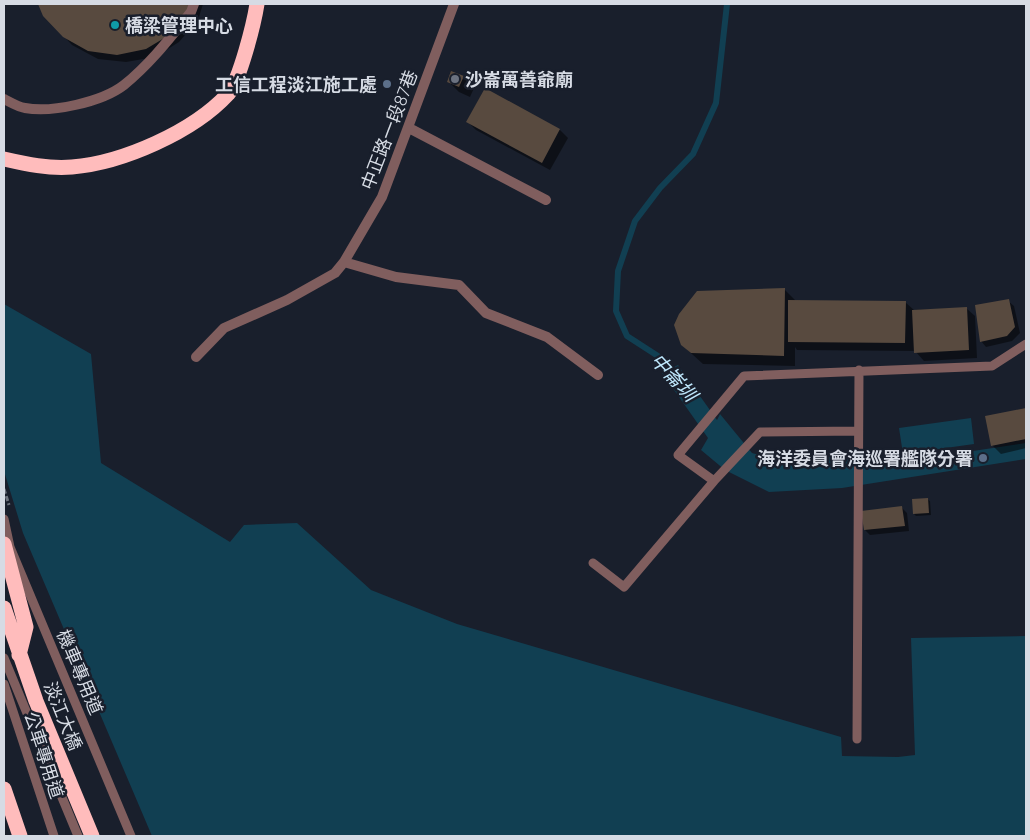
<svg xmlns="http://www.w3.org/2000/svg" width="1030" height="840" viewBox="0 0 1030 840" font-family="Quicksand,'Noto Sans TC',sans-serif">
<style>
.water{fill:#113f52}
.pier{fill:#191f2c}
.shadow{fill:#0007}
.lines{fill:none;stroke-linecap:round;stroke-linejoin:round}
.stream{stroke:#113f52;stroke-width:6}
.building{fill:#584a3f}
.path{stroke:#6e737e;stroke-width:3;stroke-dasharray:5 2.5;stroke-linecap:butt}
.lane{stroke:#805e5e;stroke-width:9}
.street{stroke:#805e5e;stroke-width:10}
.highway{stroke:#ffbcbc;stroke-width:15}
.culture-dot{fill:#0f9aa8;stroke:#191f2c;stroke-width:2}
.worship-dot{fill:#6b7280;stroke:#191f2c;stroke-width:2}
.service-dot{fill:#5c6f8a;stroke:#191f2c;stroke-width:2}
.labels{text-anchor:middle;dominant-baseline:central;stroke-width:5;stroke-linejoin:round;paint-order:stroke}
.poi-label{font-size:18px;font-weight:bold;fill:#d6dbe4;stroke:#191f2c;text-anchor:start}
.street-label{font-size:18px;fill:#d6dbe4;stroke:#191f2c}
.water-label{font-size:19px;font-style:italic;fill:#bee7fc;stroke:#191f2c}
</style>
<rect width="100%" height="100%" fill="#191f2c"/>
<path class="water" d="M4,304L91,354L101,463L230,542L244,525L297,523L371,590L457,624L841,737L842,756L898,757L915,755L911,638L1026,636V836H4Z
M678,365L717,420L720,414L752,453L769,458L882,456L886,464L1026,443V459L842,488L769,492L725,470L701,450L708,438L662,373Z
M971,418L974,444L903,454L899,428Z"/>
<path class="pier" d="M4,471L23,533L152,836H4Z"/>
<path class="shadow" d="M40,4H203L198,20L179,42L155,57L126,62L98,59L72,45L44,15Z
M463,77L474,88L470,97L459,92L448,81Z
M485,89L560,130L568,138L550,170L476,130L467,121Z
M784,289L796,301L905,302L914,310L966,308L975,316L977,358L924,361L915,351L797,350L795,347V366L703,364L682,345Z
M1008,301L1014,306L1020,333L1012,341L986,347L981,341Z
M1026,409V448L1001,454L992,445L987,417Z
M927,499L930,501L931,515L916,516L914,514Z
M902,508L907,513L909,531L870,535L865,530Z"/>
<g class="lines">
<path class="stream" d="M675,374L661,358L627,336L616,311L618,271L635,221L660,188L693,154L716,103L727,4"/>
</g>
<path class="building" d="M38,4H192L171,34L146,49L117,55L88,51L63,37L43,16Z
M451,71L464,76L459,87L447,82Z
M485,88L560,129L542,163L466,122Z
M785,288L784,356L691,353L681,345L674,325L679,314L697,291Z
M1009,299L1015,327L1007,336L980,342L975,305Z
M788,300L906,301L905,343L788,342Z
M967,307L969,350L914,353L912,310Z
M1026,408V439L991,446L985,416Z
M928,498L929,513L913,514L912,499Z
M902,506L905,526L864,530L861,511Z"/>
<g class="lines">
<path class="path" d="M4,489L9,505"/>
<path class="lane" d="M714,481L678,455L744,376L992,366L1026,344
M4,519L10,547L131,836
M593,563L624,587L714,481L760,432L858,431
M4,658L78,836
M4,684L54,836
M857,739L859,370"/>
<path class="street" d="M4,99C10,102 18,107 25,108C52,113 102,102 124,85C150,64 170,38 191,12L194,4
M409,128L546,200
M344,262L396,277L459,285L486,313L547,337L598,375
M196,357L224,328L287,300L335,273L344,262L382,197L454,4"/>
<path class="highway" d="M4,159C26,164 49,169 72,167C122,163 193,132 228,94C240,80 254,23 257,4
M4,544L26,627L19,655
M4,608L36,701L92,836
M4,789L20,836"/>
</g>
<circle class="culture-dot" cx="115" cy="25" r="5"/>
<circle class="worship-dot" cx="455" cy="79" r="5"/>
<g class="service-dot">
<circle cx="387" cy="84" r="5"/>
<circle cx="983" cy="458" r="5"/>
</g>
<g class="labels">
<g class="poi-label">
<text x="125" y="25">橋梁管理中心</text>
<text x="465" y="79">沙崙萬善爺廟</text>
<text x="377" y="84" text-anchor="end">工信工程淡江施工處</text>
<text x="973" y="458" text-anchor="end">海洋委員會海巡署艦隊分署</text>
</g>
<g class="street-label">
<text transform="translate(389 130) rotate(-69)">中正路一段87巷</text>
<text transform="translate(80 672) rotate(67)">機車專用道</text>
<text transform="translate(63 716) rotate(68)">淡江大橋</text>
<text transform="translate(44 755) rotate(72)">公車專用道</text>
</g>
<g class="water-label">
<text transform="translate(674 377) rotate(47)">中崙圳</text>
</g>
</g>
<rect width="1030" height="840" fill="none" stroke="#d6dbe4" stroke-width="10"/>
</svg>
